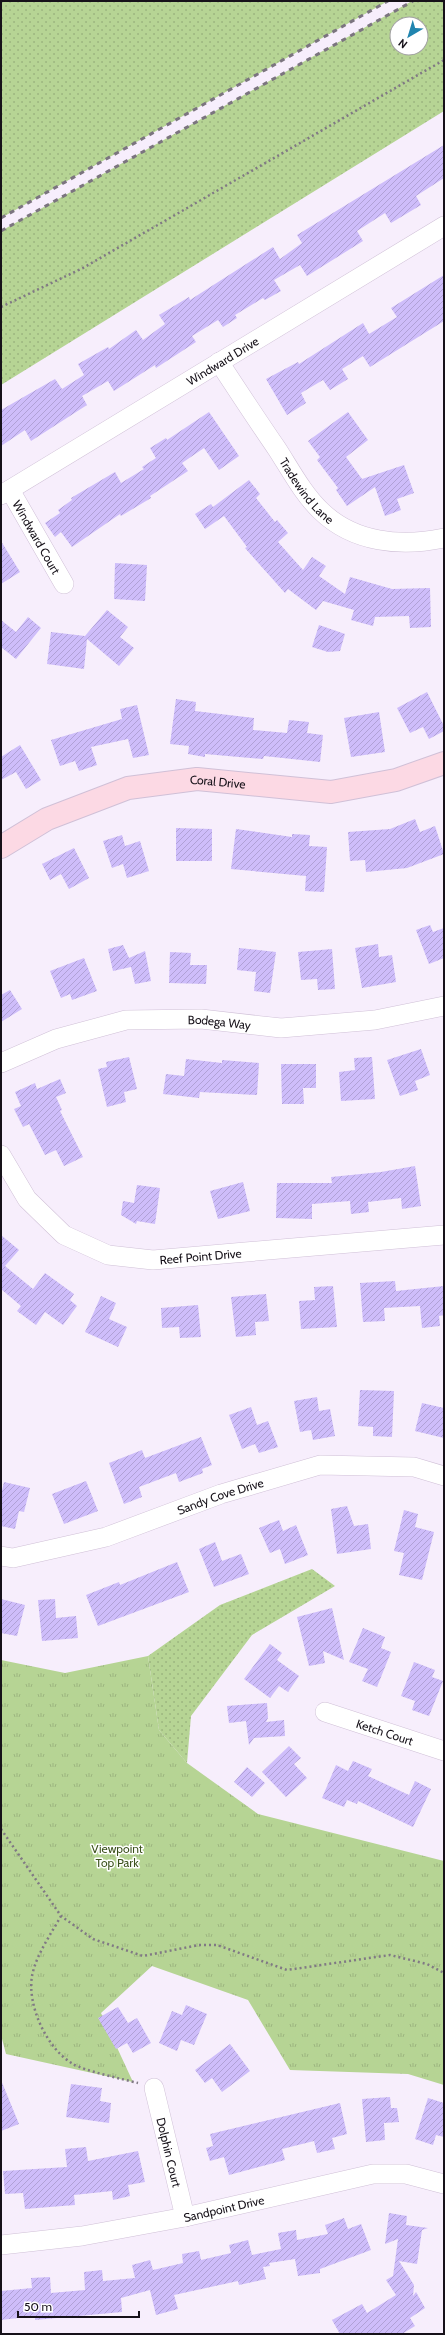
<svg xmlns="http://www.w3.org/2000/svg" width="445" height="2335" viewBox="0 0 445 2335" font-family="Cabin,sans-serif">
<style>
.grass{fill:url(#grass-dots);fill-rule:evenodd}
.park{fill:url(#park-tufts)}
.building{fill:url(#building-hatch)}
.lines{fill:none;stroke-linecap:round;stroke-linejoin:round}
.street-casing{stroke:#d0c0d7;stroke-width:20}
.secondary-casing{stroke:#d0c0d7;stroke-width:24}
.path{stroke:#807984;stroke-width:2.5;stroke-dasharray:2 3;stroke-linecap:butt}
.street{stroke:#fff;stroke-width:19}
.secondary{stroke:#fcd9e4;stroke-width:22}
.rail{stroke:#7b747f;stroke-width:3;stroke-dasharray:5 5;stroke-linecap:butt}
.labels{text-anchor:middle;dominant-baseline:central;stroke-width:3;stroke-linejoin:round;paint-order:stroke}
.street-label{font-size:12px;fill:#161119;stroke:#fff}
.park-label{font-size:12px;fill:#3b511c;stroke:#fff}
</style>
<defs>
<pattern id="grass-dots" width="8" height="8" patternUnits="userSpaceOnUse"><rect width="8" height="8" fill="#b6d494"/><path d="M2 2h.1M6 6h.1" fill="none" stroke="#9cb57f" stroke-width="1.8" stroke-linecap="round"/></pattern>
<pattern id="park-tufts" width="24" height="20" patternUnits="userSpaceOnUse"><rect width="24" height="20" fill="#b6d494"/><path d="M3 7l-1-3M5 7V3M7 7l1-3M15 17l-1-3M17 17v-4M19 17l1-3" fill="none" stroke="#9cb57f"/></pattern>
<pattern id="building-hatch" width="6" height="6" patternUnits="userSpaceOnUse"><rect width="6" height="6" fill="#cebdfa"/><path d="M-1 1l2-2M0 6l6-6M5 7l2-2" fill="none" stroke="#b0a1d6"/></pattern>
</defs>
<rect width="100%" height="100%" fill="#f7eefc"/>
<path class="grass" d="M1,1H388L1,218Z
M412,1H444V111L1,385V231ZM397,24H421V48H397Z
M312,1569L335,1586L252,1635L191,1716L187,1763L159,1730L148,1656L220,1605Z"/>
<path class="park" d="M148,1656L159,1730L187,1763L258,1814L444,1861V2085L408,2074L290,2070L248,2000L152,1966L101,2013L133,2082L6,2054L1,2035V1660L65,1673Z"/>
<path class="building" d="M444,145V178L416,196L421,205L391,223L385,213L357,231L363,241L307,276L300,265L274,280L281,291L265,300L263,298L235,315L237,318L223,327L218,320L192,336L196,342L156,368L155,365L114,391L108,381L82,396L87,405L31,441L25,430L1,446V410L55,379L62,389L84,375L78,364L108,347L109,349L136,330L143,340L165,324L159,315L189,297L190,300L273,247L280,259L302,243L297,235Z
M444,275V321L370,367L363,356L342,369L348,379L330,390L323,380L301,393L306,403L287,415L266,379L298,362L299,364L363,323L369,334L397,317L391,308Z
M209,412L239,456L219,470L204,448L182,463L188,471L150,496L151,498L121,516L120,514L72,547L61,532L55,537L45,523L60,513L58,510L72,500L71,498L115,472L121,483L144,469L142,467L156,458L150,448L166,438L167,440Z
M348,412L368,440L346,457L362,479L404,465L414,493L397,499L401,510L385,516L375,487L347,506L336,490L338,488L317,460L320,457L308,441Z
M249,480L260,494L256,498L275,522L277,520L288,533L278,542L303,570L312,557L326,566L319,576L345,594L350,577L392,589L430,588L431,627L410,628L409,616L375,617L373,626L351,620L354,610L323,601L316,610L288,589L285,593L245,548L247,547L224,516L205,529L195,514L211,504L213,507Z
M1,541L20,572L1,584Z
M115,563L147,565L145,601L114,599Z
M107,610L128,627L120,637L134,648L119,666L87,639L84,669L47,664L51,632L85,636Z
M28,617L41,628L16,659L1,647V620L16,632Z
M319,625L345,634L340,651L328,652L312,647Z
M427,692L444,726V731L429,739L423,727L410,733L397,708Z
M176,699L196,702L195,711L254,718L253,730L287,733L289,720L309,722L307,733L323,735L320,762L264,756L263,759L205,754V757L188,754L189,746L170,744Z
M137,705L149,755L133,758L128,739L91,747L97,765L79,771L75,761L60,766L51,740L122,719L120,709Z
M379,712L385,752L351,757L344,718Z
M20,745L41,780L26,789L16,772L1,780V757Z
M415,819L420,832L435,826L444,854L407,868L366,872L365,860L350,861L348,832L390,829Z
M176,828L212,829V861H176Z
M236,829L292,837V834L310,835L309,846L327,847L324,892L305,891L306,876L231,869Z
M122,835L125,846L140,841L149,871L127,878L123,864L112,868L103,841Z
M74,848L89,878L69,889L61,874L50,880L42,864Z
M430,925L433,932L444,928V958L429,964L416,930Z
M378,944L379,957L392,955L396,982L362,988L355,948Z
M123,945L129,958L145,951L151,981L135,984L131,967L113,971L108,949Z
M239,948L276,952L270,993L254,991L256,972L237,970Z
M332,949L335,989L318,990L317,979L301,980L298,952Z
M170,952L191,953L190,965H207L206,984L169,983Z
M84,958L97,991L72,1000L70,994L61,998L50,971Z
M10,990L22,1009L1,1022V995Z
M421,1049L430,1075L415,1081L418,1090L400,1096L387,1060Z
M129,1057L137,1089L124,1092L126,1102L107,1107L98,1069L107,1067L106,1062Z
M372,1057L375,1099L341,1101L339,1072L355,1070L354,1058Z
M186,1059L222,1063V1060L259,1063L257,1095L200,1092L199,1098L163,1094L166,1074L184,1076Z
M281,1064H316V1088H303L304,1104H282Z
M60,1079L66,1093L56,1097L62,1110L60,1111L83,1157L64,1166L56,1150L45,1155L29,1124L23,1127L14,1109L21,1106L15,1092L35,1083L37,1089Z
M415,1166L421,1206L402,1209L401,1198L368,1202L369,1212L351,1214L350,1201L312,1204V1219L276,1218L277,1183H332L331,1177L381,1172Z
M243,1182L250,1211L218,1219L210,1191Z
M137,1185L160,1188L155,1224L137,1221L136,1224L121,1215L123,1201L134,1203Z
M1,1235L19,1250L5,1266L33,1289L45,1273L74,1294L70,1300L77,1306L63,1325L45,1312L36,1325L17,1311L21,1306L1,1289Z
M395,1281L396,1291L444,1286V1315L439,1316L440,1326L422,1328L420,1306L384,1308L385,1321L363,1322L360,1283Z
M333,1286L337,1327L301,1329L299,1301L315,1300L314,1287Z
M266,1294L269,1321L255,1322L256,1335L236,1337L231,1297Z
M101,1296L116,1303L109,1319L127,1327L118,1347L85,1332Z
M198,1305L201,1337L180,1338L179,1327L162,1328L161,1308Z
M360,1390L394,1391L392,1437L373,1436V1427L358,1426Z
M317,1397L319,1411L330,1409L335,1436L313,1440L311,1430L300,1432L294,1401Z
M422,1403L444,1408V1438L415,1431Z
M251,1407L257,1425L268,1421L278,1447L259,1453L255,1444L242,1449L229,1415Z
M201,1437L212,1465L202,1469L203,1473L179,1482L176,1473L139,1487L142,1497L124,1504L109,1463L142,1450L145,1458Z
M86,1481L98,1511L64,1524L52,1494Z
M4,1482L30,1488L24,1512L19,1511L15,1529L1,1526V1495Z
M347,1506L354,1526L368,1524L371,1549L337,1554L331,1509Z
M404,1510L418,1514L415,1527L434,1532L422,1580L399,1575L404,1553L394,1551Z
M279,1520L283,1531L296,1525L308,1555L285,1564L280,1549L270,1553L259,1528Z
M215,1542L222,1561L241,1554L249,1574L214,1587L199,1549Z
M177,1562L189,1592L98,1626L86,1595L119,1582L120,1585Z
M1,1599L25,1605L17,1636L1,1633Z
M55,1599L56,1618L76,1616L78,1638L42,1641L38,1600Z
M332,1608L344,1660L323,1651L325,1663L309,1666L297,1617Z
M363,1628L385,1637L381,1648L391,1652L377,1687L362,1681L368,1669L349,1662Z
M270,1644L282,1653L277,1660L299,1676L288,1692L279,1686L270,1698L244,1679Z
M414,1662L435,1670L432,1677L443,1681L429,1716L412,1710L415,1701L401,1696Z
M267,1703L268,1718L266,1722L284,1720L285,1736L254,1738L249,1745L246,1721L229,1723L227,1706Z
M289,1746L301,1758L294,1764L307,1778L286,1797L262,1772Z
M353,1761L372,1769L368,1776L409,1795L415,1781L431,1789L413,1827L358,1801L357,1804L347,1800L344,1807L322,1798L336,1765L348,1771Z
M247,1767L265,1783L252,1797L234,1782Z
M186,2005L207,2014L194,2045L181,2040L177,2051L159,2043L172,2011L182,2015Z
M118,2007L128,2023L137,2018L151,2043L133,2053L127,2043L116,2049L98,2018Z
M230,2044L250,2071L222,2092L212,2078L205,2083L195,2070Z
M1,2080L19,2124L1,2131Z
M71,2084L102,2088L100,2101L111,2103L109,2123L66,2117Z
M390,2097L391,2108H397L399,2122L384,2123L385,2140L366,2142L362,2099Z
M428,2098L444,2103V2137L436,2135L433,2145L415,2139Z
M340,2103L347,2134L332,2138L335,2149L317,2153L314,2141L282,2149L285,2160L229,2175L224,2157L210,2161L206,2148L213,2146L210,2134Z
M86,2147L88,2161L138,2151L145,2182L128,2185L130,2196L113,2200L112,2191L74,2195L75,2205L25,2209L23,2193L5,2194L3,2171L67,2167L65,2149Z
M389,2213L407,2216L406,2225L428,2228L422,2230L417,2264L399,2261L414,2285L413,2296L416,2292L425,2308L410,2318L415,2326L402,2334H340L332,2320L362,2304L367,2313L396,2295L386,2280L393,2276L398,2239L385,2244Z
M344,2218L348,2229L361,2224L371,2250L320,2269V2273L298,2276L295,2259L269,2263L270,2266L263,2267L266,2279L239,2285L238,2281L174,2295L178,2309L156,2315L150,2290L121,2298L122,2312L35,2320V2316L1,2320V2291L32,2288L31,2278L50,2277L51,2293L85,2290L84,2272L102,2270L103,2281L135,2278L132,2265L150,2260L153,2270L183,2263L182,2254L199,2251L201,2260L231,2253L229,2245L248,2240L252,2255L281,2249L278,2233L296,2230L297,2240L328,2234L325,2225Z"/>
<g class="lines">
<g class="street-casing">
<g id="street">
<path id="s1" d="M219,362C238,391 257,420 277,449C290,469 303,494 321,511C354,543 401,547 444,538"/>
<path id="s2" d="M10,490L64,584"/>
<path id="s3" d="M1,495L444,226"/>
<path id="s4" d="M1,1063L56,1039L126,1020L201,1019L281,1028L375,1020L444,1006"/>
<path id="s5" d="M1,1155L27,1199L64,1235L108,1255L153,1260L444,1235"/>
<path id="s6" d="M1,1556L13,1558L106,1537L221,1494L320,1465L414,1467L444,1476"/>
<path id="s7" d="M325,1712L444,1751"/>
<path id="s8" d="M154,2088L185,2217"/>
<path id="s9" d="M1,2245L82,2236L185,2217L373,2174H406L444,2184"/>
</g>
</g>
<g class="secondary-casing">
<g id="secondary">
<path id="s10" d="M1,847L47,819L128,788L197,779L331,792L396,780L444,763"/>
</g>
</g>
<path class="path" d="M1,307L83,268L444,60
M1,1829L61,1916L93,1939L143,1956L199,1945H217L287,1970L390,1955L427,1964L444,1973
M61,1916C51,1934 36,1955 32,1976C27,2006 47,2049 73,2064C85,2071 122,2079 138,2083"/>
<use href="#street" class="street"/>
<use href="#secondary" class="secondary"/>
<path class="rail" d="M1,218L388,1
M1,231L413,1"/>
</g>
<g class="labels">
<g class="street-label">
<text stroke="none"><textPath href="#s3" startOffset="259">Windward Drive</textPath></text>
<text stroke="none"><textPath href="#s1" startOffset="156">Tradewind Lane</textPath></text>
<text stroke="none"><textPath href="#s2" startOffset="54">Windward Court</textPath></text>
<text stroke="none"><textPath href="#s10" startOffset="231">Coral Drive</textPath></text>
<text stroke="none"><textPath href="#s4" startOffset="226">Bodega Way</textPath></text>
<text stroke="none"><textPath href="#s5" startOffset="244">Reef Point Drive</textPath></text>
<text stroke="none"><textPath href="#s6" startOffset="229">Sandy Cove Drive</textPath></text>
<text stroke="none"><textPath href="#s7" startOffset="63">Ketch Court</textPath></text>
<text stroke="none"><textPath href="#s8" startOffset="66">Dolphin Court</textPath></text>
<text stroke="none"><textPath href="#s9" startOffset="226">Sandpoint Drive</textPath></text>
</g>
<g class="park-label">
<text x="117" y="1848">Viewpoint<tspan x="117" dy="14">Top Park</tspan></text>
</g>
</g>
<rect width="445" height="2335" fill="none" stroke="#161119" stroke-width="4"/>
<g transform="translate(409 36) rotate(218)"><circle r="19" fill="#ffffff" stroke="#a2a0a3"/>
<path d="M0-3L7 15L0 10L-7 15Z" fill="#2085af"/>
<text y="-6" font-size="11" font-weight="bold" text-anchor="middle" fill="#161119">N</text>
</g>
<path d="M18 2311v6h121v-6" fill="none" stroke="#161119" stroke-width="2"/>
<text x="24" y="2311" font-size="12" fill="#161119" stroke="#ffffff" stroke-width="3" paint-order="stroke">50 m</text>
</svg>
